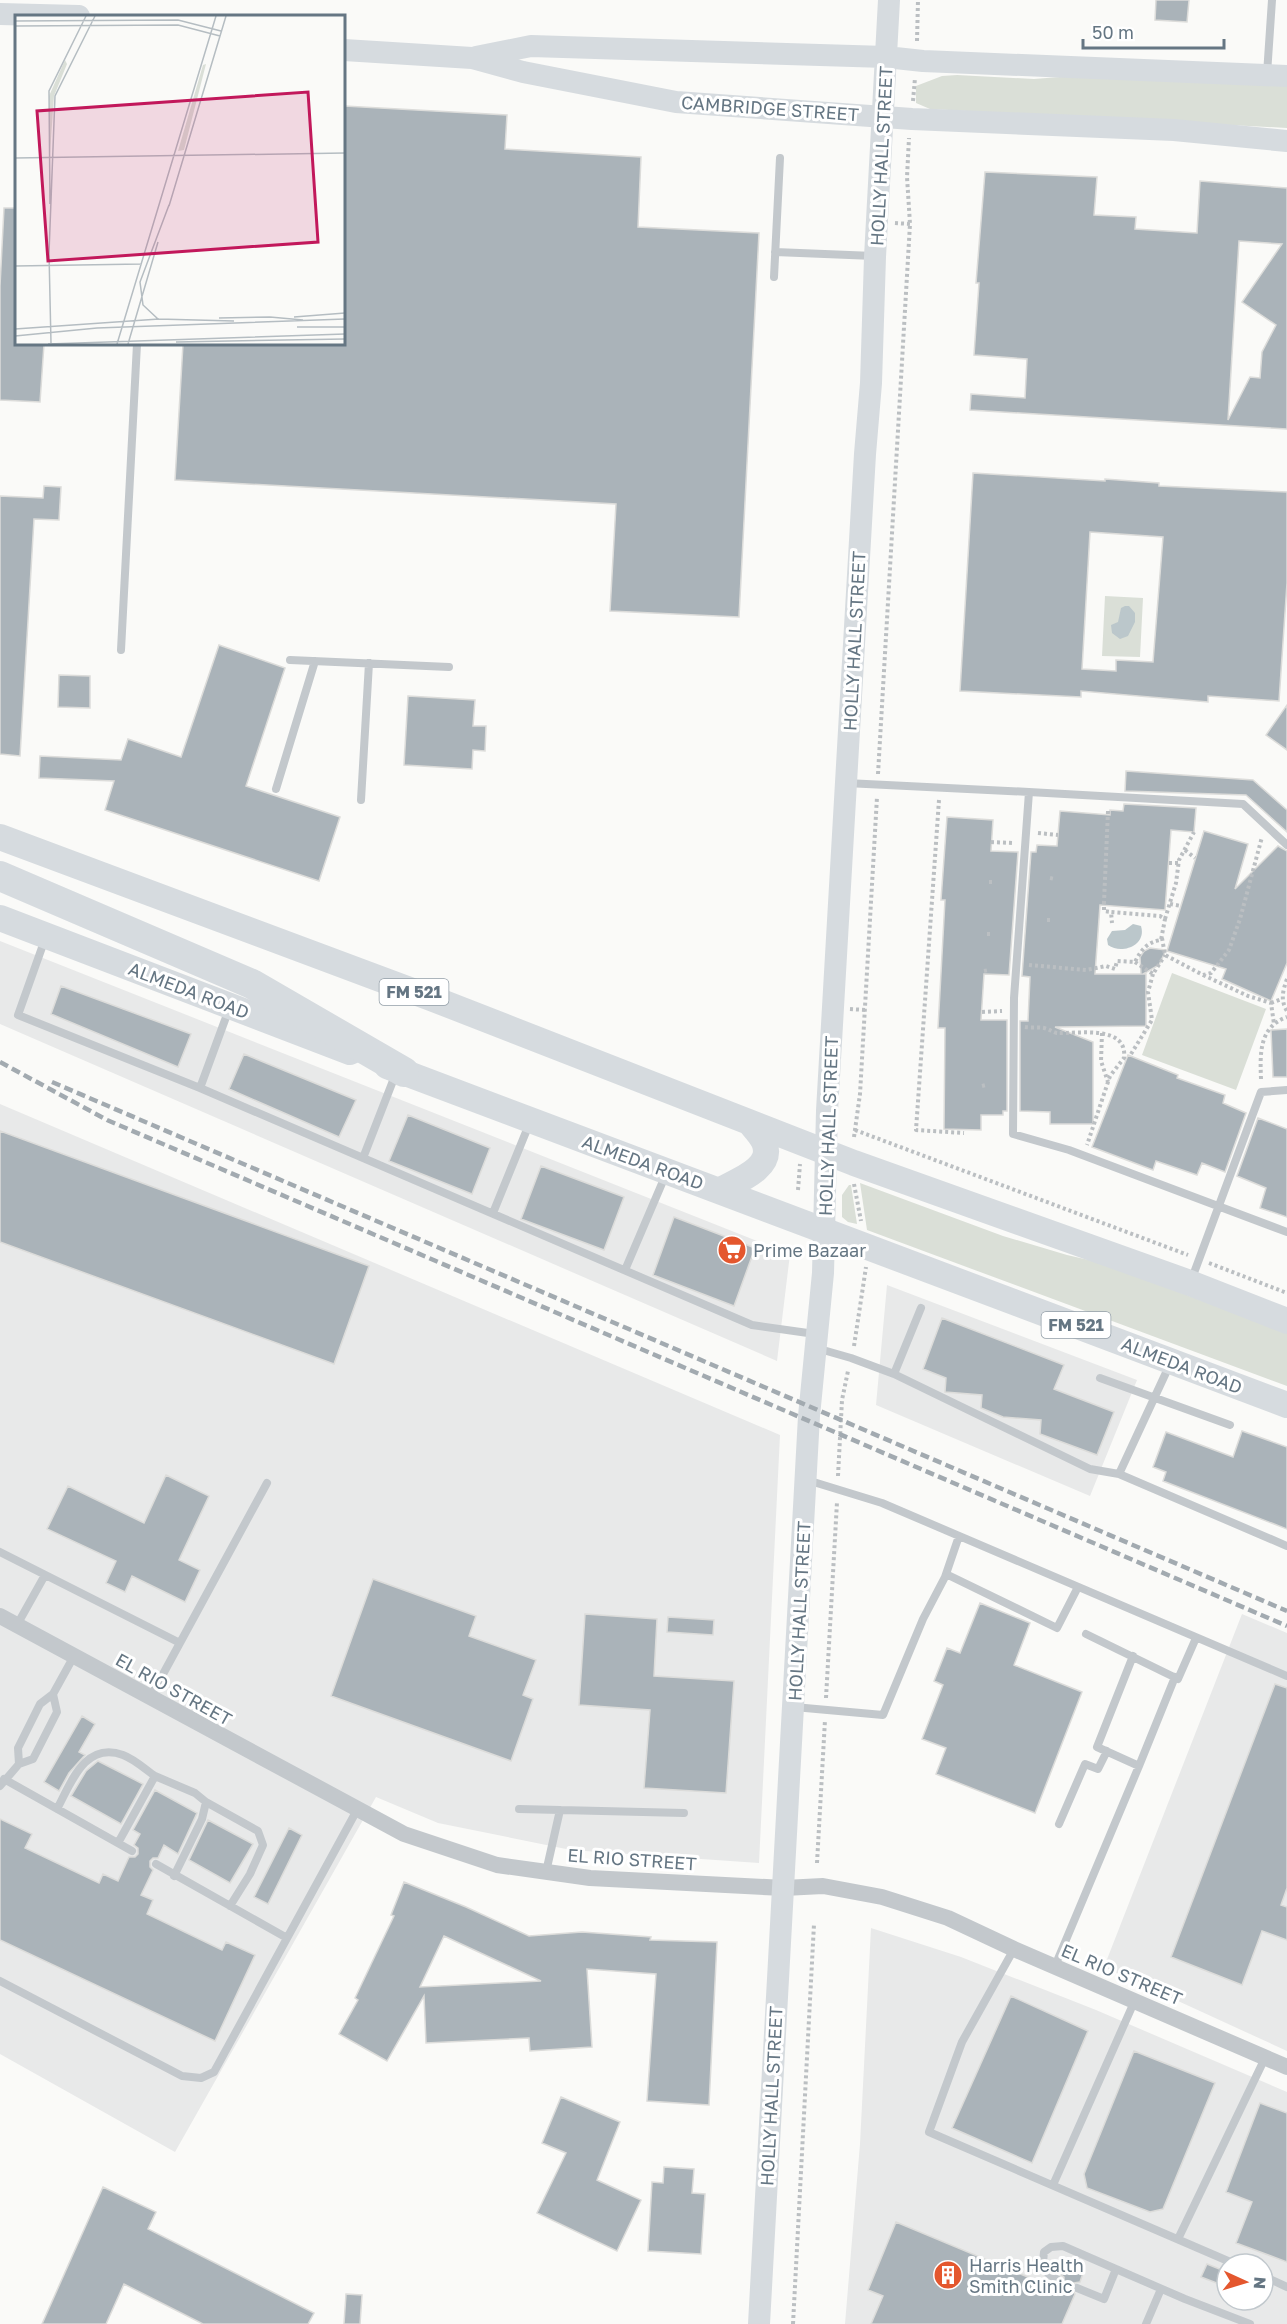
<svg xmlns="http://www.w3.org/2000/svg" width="1287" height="2324" viewBox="0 0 1287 2324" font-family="'Golos Text',sans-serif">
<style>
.built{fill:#e8e9e9;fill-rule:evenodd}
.green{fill:#dadfd7}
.water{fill:#bbc7cb}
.building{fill:#aab3b9;stroke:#dcdcda;stroke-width:1.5;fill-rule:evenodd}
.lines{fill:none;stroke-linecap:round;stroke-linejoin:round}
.path{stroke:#bbbfc2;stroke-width:4;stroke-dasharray:3 3;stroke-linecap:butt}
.lane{stroke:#c3c8cc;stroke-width:8}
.street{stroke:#c3c8cc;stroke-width:16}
.secondary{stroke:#d6dbdf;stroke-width:22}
.primary{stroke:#d6dbdf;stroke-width:26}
.highway{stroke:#d6dbdf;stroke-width:30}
.rail{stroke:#a2aab0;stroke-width:4.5;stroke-dasharray:9 4.5;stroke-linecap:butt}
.labels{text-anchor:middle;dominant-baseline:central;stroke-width:6;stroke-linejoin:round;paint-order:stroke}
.shield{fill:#fff;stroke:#939fa8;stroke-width:1.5}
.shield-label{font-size:16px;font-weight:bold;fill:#657683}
.street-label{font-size:18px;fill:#657683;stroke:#fff}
.poi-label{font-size:18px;fill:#657683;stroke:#fff;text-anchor:start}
.inset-road{fill:none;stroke:#b5bdc2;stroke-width:1.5}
.view{fill:#c2185b;fill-opacity:0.15;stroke:#c2185b;stroke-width:3}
.inset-edge{fill:none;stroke:#657683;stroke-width:3}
</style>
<rect width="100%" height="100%" fill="#fafaf8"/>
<path class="built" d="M0,941L790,1254L777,1361L0,1024Z
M0,1104L780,1435L759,1863L571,1850L438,1823L376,1797L175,2152L0,2054Z
M887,1285L1137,1380L1090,1496L876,1405Z
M1242,1614L1287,1633V2051L1104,1967Z
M871,1928L961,1957L1096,2010L1287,2092V2324H845L860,2144ZM1227,2264H1263V2300H1227Z"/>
<path class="green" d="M957,75L1034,79L1085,75L1287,85V128L930,109L916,103V86L942,76Z
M1105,596L1143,598L1140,657L1102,656Z
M1172,973L1266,1009L1236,1090L1142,1055Z
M860,1183L1003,1236L1067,1255L1102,1263L1287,1333V1386L867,1230Z
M849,1185H851L857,1224L848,1222L842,1217V1195Z"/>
<path class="water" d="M1125,606H1129L1135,613V622L1128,636L1120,639L1112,633L1111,625L1118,622L1121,608Z
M1133,924L1141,926C1147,945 1122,955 1108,945L1107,939L1112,931L1125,930Z"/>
<path class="building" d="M1156,0H1189L1187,22L1155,20Z
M344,106L507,115L505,149L641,157L638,227L759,233L739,617L610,611L616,504L175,480L183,344H344Z
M985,172L1097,177L1094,215L1136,217L1135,229L1197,233L1200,181L1287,188V429L970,410L971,394L1025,398L1027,359L974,355L979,283H976ZM1239,241L1282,244L1242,302L1276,325L1262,352L1260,378L1250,377L1228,420Z
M4,208H16V344H44L40,402L0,400V286Z
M973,473L1105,481V479L1159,483V486L1287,492V583L1279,701L1208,696V702L1081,691V697L960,691ZM1090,532L1163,537L1153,662L1116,660V671L1082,669Z
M44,486L61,487L59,520L34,519L20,756L0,754V496L43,498Z
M219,645L285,668L246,786L340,817L319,881L105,810L114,781L39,778L40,756L121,760L128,739L181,757Z
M59,675L90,676V708L58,707Z
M408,696L475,700L473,726H486L485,751L473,750L472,769L404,765Z
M1287,705V750L1266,735Z
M1126,771L1253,780L1287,810V832L1246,795L1125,791Z
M1124,804L1196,808L1194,832L1171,830L1165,910L1100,905L1095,974H1141L1140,957L1144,951L1150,948L1166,950L1159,965L1143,974H1146V1026L1055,1027L1093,1042V1124H1050V1112L1020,1111V1021H1028L1030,977L1022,976L1031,852H1036L1037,845L1057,846L1060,811L1110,815V810L1123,811Z
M947,817L993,820L991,851L1018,852L1009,975L984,974L981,1020H1007V1111H1003V1115H981V1130L944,1129L945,1028H938L945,900H941Z
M1204,831L1248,844L1235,889L1278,846L1287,851V963L1271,1001L1222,979L1226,969L1167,951Z
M61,986L191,1034L178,1067L51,1014Z
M1287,1029V1077H1273L1271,1030Z
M244,1054L356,1100L339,1137L229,1089Z
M1128,1055L1178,1075L1177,1078L1225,1095L1223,1103L1246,1113L1225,1172L1202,1163L1197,1175L1156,1161L1153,1170L1092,1147Z
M408,1115L490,1148L472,1194L389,1161Z
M1258,1118L1287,1129V1217L1260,1208L1266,1188L1237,1176Z
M0,1131L369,1266L334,1364L0,1242Z
M541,1166L624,1197L604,1250L521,1219Z
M674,1217L755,1248L734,1306L653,1275Z
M942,1318L1064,1365L1054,1389L1114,1412L1097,1455L1040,1434L1041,1420L1003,1417L981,1408L982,1395L945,1392L946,1378L923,1369Z
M1242,1431L1287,1447V1529L1163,1481L1166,1472L1153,1467L1166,1432L1233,1457Z
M166,1475L209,1496L179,1560L200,1570L185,1602L132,1576L125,1592L106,1583L116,1561L47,1529L68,1486L144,1523Z
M373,1579L476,1616L469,1636L536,1660L523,1695L533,1699L511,1761L331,1696Z
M980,1603L1030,1623L1014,1665L1082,1692L1035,1813L936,1774L946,1748L922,1739L943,1685L934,1681L947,1648L960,1653Z
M585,1614L657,1619L654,1676L734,1681L726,1793L644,1788L650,1710L579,1705Z
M668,1617L714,1620L713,1635L667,1632Z
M1275,1684L1287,1688V1888L1281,1905L1287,1907V1940L1262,1931L1242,1985L1171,1957Z
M82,1716L95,1724L79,1752L85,1755L69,1773L59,1791L44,1782Z
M98,1761L143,1784L121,1824L71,1796L86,1771Z
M155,1790L197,1813L178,1854L164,1845L158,1858H153L150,1861V1867L153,1870L141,1895L153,1900L147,1914L222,1950L226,1942L255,1955L215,2041L0,1940V1819L32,1834L25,1848L99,1883L103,1874L118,1881L129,1857H135L138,1854V1848L134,1845L140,1834L133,1830Z
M208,1820L253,1844L230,1883L189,1860Z
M289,1828L302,1835L268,1904L254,1897Z
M404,1882L466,1907L529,1936L582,1932L651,1937L650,1940L717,1942L709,2105L647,2101L656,1974L587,1969L592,2047L530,2051L529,2038L426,2043L424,1996L387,2061L339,2034L358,2000L355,1998L394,1916L391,1915ZM444,1936L541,1981L420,1987Z
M1011,1996L1088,2031L1032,2163L952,2128Z
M1134,2051L1215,2083L1163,2209L1150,2212L1087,2188L1084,2174Z
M561,2097L620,2122L597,2180L641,2200L617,2251L537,2213L566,2153L542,2143Z
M1260,2103L1287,2113V2262L1236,2243L1252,2202L1226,2192Z
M664,2167L694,2169L692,2193L705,2194L701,2254L648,2251L652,2182L663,2183Z
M103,2187L156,2212L148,2229L314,2313L308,2324H203L124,2284L106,2324H42Z
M896,2222L1054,2288L1064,2283V2277L1060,2274L1065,2262L1084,2270L1080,2282L1074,2283L1071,2286L1075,2294L1062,2324H871L883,2296L868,2290Z
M1207,2264L1227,2272V2287L1201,2277Z
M346,2294L362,2295L360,2324H344Z"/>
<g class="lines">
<path class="path" d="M917,41L918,0
M913,101L915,78
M895,223L910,224
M878,774L910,224L907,177L909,138
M939,800L916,1130L964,1133
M1108,811L1104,902V911L1111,912
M1038,833L1058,835
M991,842L1012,843
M1185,850L1195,858
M1169,863H1178
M1050,878L1055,879
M989,882H995
M1170,904L1181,906
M1165,919L1176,883L1179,860L1194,832
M1047,920H1052
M987,934H992
M1162,938L1165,955L1203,975L1211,973L1229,950L1240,919L1262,837
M1135,962L1153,974L1165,955
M1029,965L1086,970L1106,966L1115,969L1117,961L1135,962C1141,950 1147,942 1161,940L1165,919L1160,916L1111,912L1112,923
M984,971L989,970
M1203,975L1248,996L1271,1003L1274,1024
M1287,979C1283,990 1280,1000 1287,1011
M1271,1003L1282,999
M850,1009L865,1010
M982,1012L1002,1011
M1025,1027C1031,1028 1038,1027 1044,1028C1049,1029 1052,1032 1057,1033C1077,1034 1128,1024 1124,1058L1110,1076L1087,1145
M1102,1033L1101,1061L1108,1082
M1131,1054L1152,1020L1148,992L1153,974
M1261,1079C1260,1053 1259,1027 1287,1017
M982,1086L986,1085
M855,1130L1188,1255
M854,1137L860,1094L877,797
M854,1184L861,1221
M798,1190L800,1164
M1209,1263L1287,1293
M854,1346L866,1267
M838,1476L842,1400L848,1371
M826,1698L837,1502
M817,1863L825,1720
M793,2324L814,1924"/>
<path class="lane" d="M1267,74L1272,0
M775,252L874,256
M774,277L780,158
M121,650L137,344
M290,660L449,667
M846,783L1029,792
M276,789L315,661
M361,800L369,663
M1287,845L1243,804L1029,792L1014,998L1013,1134L1069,1150L1287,1232
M45,939L18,1015L200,1088L752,1325L815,1334
M200,1088L229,1009
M363,1158L396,1073
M493,1213L530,1122
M625,1270L666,1174
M1191,1281L1261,1092L1287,1090
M816,1348L851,1358L894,1374L921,1308
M894,1374L1090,1469L1119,1474L1170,1364
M1100,1378L1230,1425
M1119,1474L1287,1546
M807,1480L882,1503L1287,1676
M0,1552L180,1643
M946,1574L1057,1628L1078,1587
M17,1625L45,1575
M1086,1634L1178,1679L1196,1638
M1133,1656L1097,1747L1139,1766L1175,1677
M150,1698L267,1483
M794,1707L883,1715L923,1619L945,1577L959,1536
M19,1764L18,1748L40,1704L53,1694L74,1656
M155,1776L195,1793L206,1802L202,1819L174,1876
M4,1779L132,1851
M0,1786L19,1764L33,1759L57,1712L53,1694
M206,1802L258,1831L263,1845L250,1874L230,1906
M57,1809C71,1783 85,1741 123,1755C134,1759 145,1769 155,1776L118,1843
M519,1809L684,1813
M1059,1824L1085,1764L1098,1769L1107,1751
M156,1864L287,1938
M546,1872L560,1810
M1014,1949L962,2042L929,2132L1235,2264
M1055,1966L1139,1766
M0,1981L182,2076L201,2078L214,2072L357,1810
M1053,2185L1135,2000
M1178,2239L1265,2058
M1263,2276L1287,2287
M1058,2280C1043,2272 1042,2268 1044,2252L1051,2247L1063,2246L1185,2299L1250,2324
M1077,2288L1104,2299L1116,2269
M1146,2324L1161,2289"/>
<path class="street" d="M0,1616L404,1834L497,1865L590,1878L784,1888L823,1886L882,1897L948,1918L1014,1949L1287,2067"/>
<path class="secondary" d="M0,14L79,16
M344,50L472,58L523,72L676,102L912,119L1174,130L1287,141
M476,57L531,46L886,57L923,61L1287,76
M759,2324L809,1416L823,1273L827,1111L865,454L871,383L875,257L889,0"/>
<path class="primary" d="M0,837L431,998L854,1163L1190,1283L1287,1321
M0,918L350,1052
M387,1066L1287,1405
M720,1190C737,1181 775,1168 764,1142C761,1135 754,1128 750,1123"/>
<path class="highway" d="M0,876L252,984L404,1072"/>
<path class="rail" d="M0,1062L107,1120L1287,1626
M52,1082L1287,1611"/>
</g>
<defs>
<g id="supermarket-disc" transform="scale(1.5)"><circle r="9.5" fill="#e4572e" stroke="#fff"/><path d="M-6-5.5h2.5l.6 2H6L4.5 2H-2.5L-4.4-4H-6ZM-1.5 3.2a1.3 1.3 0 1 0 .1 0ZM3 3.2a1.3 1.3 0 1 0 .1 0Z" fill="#fff"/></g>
<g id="building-disc" transform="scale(1.5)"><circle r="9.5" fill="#e4572e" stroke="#fff"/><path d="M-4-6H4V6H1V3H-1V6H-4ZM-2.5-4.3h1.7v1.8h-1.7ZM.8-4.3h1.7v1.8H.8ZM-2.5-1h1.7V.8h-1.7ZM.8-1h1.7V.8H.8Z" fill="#fff"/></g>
</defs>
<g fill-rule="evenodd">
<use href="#supermarket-disc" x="732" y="1250"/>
<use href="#building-disc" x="948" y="2275"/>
</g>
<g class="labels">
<g class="shield">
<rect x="379.5" y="979" width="69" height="26" rx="4.5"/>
<rect x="1041.5" y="1312" width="69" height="26" rx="4.5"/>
</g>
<g class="shield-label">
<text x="414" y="992">FM 521</text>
<text x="1076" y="1325">FM 521</text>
</g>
<g class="street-label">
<text transform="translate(770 108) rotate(4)">CAMBRIDGE STREET</text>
<text transform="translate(881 156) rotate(-87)">HOLLY HALL STREET</text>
<text transform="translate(854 641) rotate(-87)">HOLLY HALL STREET</text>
<text transform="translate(189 990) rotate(21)">ALMEDA ROAD</text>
<text transform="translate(828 1126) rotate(-88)">HOLLY HALL STREET</text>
<text transform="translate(643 1162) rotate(20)">ALMEDA ROAD</text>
<text transform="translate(1182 1365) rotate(21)">ALMEDA ROAD</text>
<text transform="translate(799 1611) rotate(-87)">HOLLY HALL STREET</text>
<text transform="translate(174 1689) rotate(29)">EL RIO STREET</text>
<text transform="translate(632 1859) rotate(4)">EL RIO STREET</text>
<text transform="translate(1122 1974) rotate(23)">EL RIO STREET</text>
<text transform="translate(771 2096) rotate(-87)">HOLLY HALL STREET</text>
</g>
<g class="poi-label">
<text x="753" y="1250">Prime Bazaar</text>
<text x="969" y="2265">Harris Health<tspan x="969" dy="21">Smith Clinic</tspan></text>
</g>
</g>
<g transform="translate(15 15)">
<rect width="330" height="330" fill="#fafaf8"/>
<path d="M50,45L52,49L39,81L35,138L34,81ZM191,49L169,135L163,136L188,50Z" fill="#dadfd7"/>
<path class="inset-road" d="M0,6L163,5L206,16M0,11L163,10L205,21M0,143L330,138M35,189L34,76L71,1M154,190L125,267L128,290L143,304L219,306M154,191L211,1M0,251L127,249M255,302L288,305M279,302L330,298M204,303L255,302M282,312H330M0,314L144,304M0,321L82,313L330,304M161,327L330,324M36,328L34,238L40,81L80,1M33,329L330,319M102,329L201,1M113,329L143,227"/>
<path class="view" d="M293,77L303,227L33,246L22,96Z"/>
<rect width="330" height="330" class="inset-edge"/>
</g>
<g transform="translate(1245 2282) rotate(94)"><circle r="28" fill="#ffffff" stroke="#c1c8cd" stroke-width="1.5"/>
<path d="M0-4.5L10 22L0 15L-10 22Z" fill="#e4572e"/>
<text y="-9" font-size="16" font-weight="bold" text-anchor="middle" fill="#657683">N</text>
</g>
<path d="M1083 39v9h141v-9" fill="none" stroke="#657683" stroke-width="3"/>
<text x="1092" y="39" font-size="18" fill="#657683" stroke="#ffffff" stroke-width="4.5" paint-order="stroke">50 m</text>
</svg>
